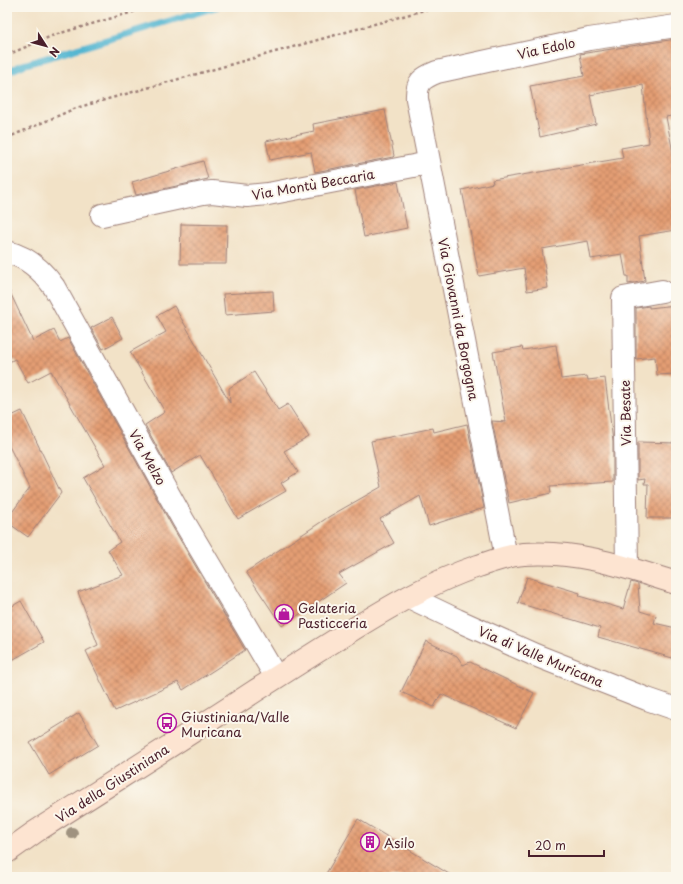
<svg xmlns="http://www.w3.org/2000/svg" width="683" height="884" viewBox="0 0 683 884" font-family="'Playpen Sans',sans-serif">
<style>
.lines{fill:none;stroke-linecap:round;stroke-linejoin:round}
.stream{stroke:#52b6d1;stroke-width:7}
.building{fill:url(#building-cross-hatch)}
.street-casing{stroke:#9e8079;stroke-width:24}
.secondary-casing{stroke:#9e8079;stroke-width:24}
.path{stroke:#9e8079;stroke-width:2.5;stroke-dasharray:3 3;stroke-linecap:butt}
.street{stroke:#fff;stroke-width:22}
.secondary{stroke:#fde4d1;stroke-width:22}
.tree{fill:#9f927f}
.labels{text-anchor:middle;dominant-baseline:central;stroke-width:4;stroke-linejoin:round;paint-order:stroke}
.street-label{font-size:13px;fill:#4a1f2b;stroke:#fbf7ec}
.poi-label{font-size:13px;fill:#4a1f2b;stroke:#fbf7ec;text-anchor:start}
</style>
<defs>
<pattern id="building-cross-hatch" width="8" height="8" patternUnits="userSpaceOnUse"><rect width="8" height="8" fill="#e49e73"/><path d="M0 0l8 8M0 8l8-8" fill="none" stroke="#bb805f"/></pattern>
</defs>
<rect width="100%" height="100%" fill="#fbf7ec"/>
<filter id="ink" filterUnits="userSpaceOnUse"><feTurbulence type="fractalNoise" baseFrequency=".025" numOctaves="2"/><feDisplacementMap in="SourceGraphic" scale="8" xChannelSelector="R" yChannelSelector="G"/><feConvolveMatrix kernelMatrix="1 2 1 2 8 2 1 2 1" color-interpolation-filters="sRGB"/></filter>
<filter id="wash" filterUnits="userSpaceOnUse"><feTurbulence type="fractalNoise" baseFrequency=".012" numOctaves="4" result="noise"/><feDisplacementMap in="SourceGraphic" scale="16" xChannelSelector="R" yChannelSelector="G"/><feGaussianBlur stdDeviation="0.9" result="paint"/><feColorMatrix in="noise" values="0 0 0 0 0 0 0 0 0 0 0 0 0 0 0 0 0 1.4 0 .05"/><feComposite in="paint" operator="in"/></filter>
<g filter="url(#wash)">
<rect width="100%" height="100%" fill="#f2e2c7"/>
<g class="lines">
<path class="stream" d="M7,72L23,65L216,7"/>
</g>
<g id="blocks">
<path class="building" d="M676,39V115L666,117L676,168V230L639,236L645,281L628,284V276H626L622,254L591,259L588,241L542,249L548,288L527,291L524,268L479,276L462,190L493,183L492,180L623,158L621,148L649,143L643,85L590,95L596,124L540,137L530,86L584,76L580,54Z
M385,110L394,156L393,157L315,172L311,152L270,160L266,141L314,131L313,124Z
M203,161L208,179L136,195L132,182Z
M398,182L407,228L364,237L355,190Z
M181,224L227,225L226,264H180Z
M7,286L33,341L54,330L60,342L68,338L172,526L245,650L183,690L178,682L115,711L86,651L98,645L78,592L123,575L108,550L120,542L83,478L105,465L51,371L28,383L15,359L7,363Z
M273,291L274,311L225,315L223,294Z
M676,305V374L657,375L655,357L636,359V308L649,306V308Z
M174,306L230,403L229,388L254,372L278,410L288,404L309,437L284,451L298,472L281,483L286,491L238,519L200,455L171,473L145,425L165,412L130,352L166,332L157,316Z
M112,317L123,338L103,349L91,328Z
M556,345L561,379L587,376L588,380L605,378L613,442V482L550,486L551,493L509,503L492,421L506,422L493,352L522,347L523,350Z
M22,411L61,493L28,537L7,522V519L30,488L7,442V418Z
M467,424L484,508L429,526L420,496L380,519L394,543L339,574L346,583L282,626L246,572L330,516L381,487L371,441L433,428L434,432Z
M638,442L676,443V518H647L648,484H644L645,479L638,480Z
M527,577L580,593L579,596L623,609L631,582L638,584L640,611L656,616L654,623L676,628V659L598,637L600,628L518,603Z
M21,601L44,642L7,663V609Z
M426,641L457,656L463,665L470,662L534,693L516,728L441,694L434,707L401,692Z
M79,713L98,745L49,775L30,743Z
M358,819L454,877H324Z"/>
</g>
</g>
<g filter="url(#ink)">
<use href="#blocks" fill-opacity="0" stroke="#9e8079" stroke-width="1"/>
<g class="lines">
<g class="street-casing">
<path id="street" d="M102,215L203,193L212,192L247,196L268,194L429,163
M7,252C28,257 42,270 54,287L183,520L276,677
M506,557L417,99C416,82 422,78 437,72L589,39L676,26
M627,567L623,298L662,291
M409,597L457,620L535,655L647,699L676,709"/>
</g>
<g class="secondary-casing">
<path id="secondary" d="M7,852L35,832C108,785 182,739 255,691C285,672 316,652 347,633C389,607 431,582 478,566C493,561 508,555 524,554C578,550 625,567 676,583"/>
</g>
<path class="path" d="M7,55L54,35L150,7
M7,138L76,108L435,7"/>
<use href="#street" class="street"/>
<use href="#secondary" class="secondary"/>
</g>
<circle class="tree" cx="72" cy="833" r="6"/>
</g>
<defs>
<g id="shop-ring" transform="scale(1)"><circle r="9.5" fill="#fbf7ec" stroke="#b5179e" stroke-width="1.5"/><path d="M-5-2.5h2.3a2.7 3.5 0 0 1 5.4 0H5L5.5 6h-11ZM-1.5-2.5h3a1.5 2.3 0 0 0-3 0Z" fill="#b5179e"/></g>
<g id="bus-ring" transform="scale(1)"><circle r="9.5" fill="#fbf7ec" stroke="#b5179e" stroke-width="1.5"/><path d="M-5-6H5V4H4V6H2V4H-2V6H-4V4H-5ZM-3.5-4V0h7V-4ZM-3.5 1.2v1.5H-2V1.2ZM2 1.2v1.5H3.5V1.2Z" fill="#b5179e"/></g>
<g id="building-ring" transform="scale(1)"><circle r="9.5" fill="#fbf7ec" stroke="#b5179e" stroke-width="1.5"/><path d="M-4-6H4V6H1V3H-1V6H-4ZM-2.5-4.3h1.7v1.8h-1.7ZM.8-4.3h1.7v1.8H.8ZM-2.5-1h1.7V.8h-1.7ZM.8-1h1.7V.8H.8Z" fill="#b5179e"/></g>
</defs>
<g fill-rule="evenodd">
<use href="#shop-ring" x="284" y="614"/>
<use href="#bus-ring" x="167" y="723"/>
<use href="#building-ring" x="370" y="842"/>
</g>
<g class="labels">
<g class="street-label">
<text transform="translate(546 48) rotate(-12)">Via Edolo</text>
<text transform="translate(313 184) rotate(-10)">Via Montù Beccaria</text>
<text transform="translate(459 319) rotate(79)">Via Giovanni da Borgogna</text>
<text transform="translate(625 413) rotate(-91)">Via Besate</text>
<text transform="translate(148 457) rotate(61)">Via Melzo</text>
<text transform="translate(541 656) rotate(23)">Via di Valle Muricana</text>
<text transform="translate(112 783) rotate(-33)">Via della Giustiniana</text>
</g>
<g class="poi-label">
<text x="298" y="607">Gelateria<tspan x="298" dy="15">Pasticceria</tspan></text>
<text x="181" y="716">Giustiniana/Valle<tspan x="181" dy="15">Muricana</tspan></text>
<text x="384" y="842">Asilo</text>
</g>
</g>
<rect width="683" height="884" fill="none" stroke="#fbf7ec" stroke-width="24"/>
<g transform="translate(46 46) rotate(126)" stroke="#fbf7ec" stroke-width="3" paint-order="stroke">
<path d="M0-3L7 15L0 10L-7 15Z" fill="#4a1f2b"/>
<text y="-6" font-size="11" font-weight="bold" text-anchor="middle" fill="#4a1f2b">N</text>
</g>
<path d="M529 850v6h75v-6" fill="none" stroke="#4a1f2b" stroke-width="2"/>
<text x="535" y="850" font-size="12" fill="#4a1f2b" stroke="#fbf7ec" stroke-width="3" paint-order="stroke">20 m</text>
</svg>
